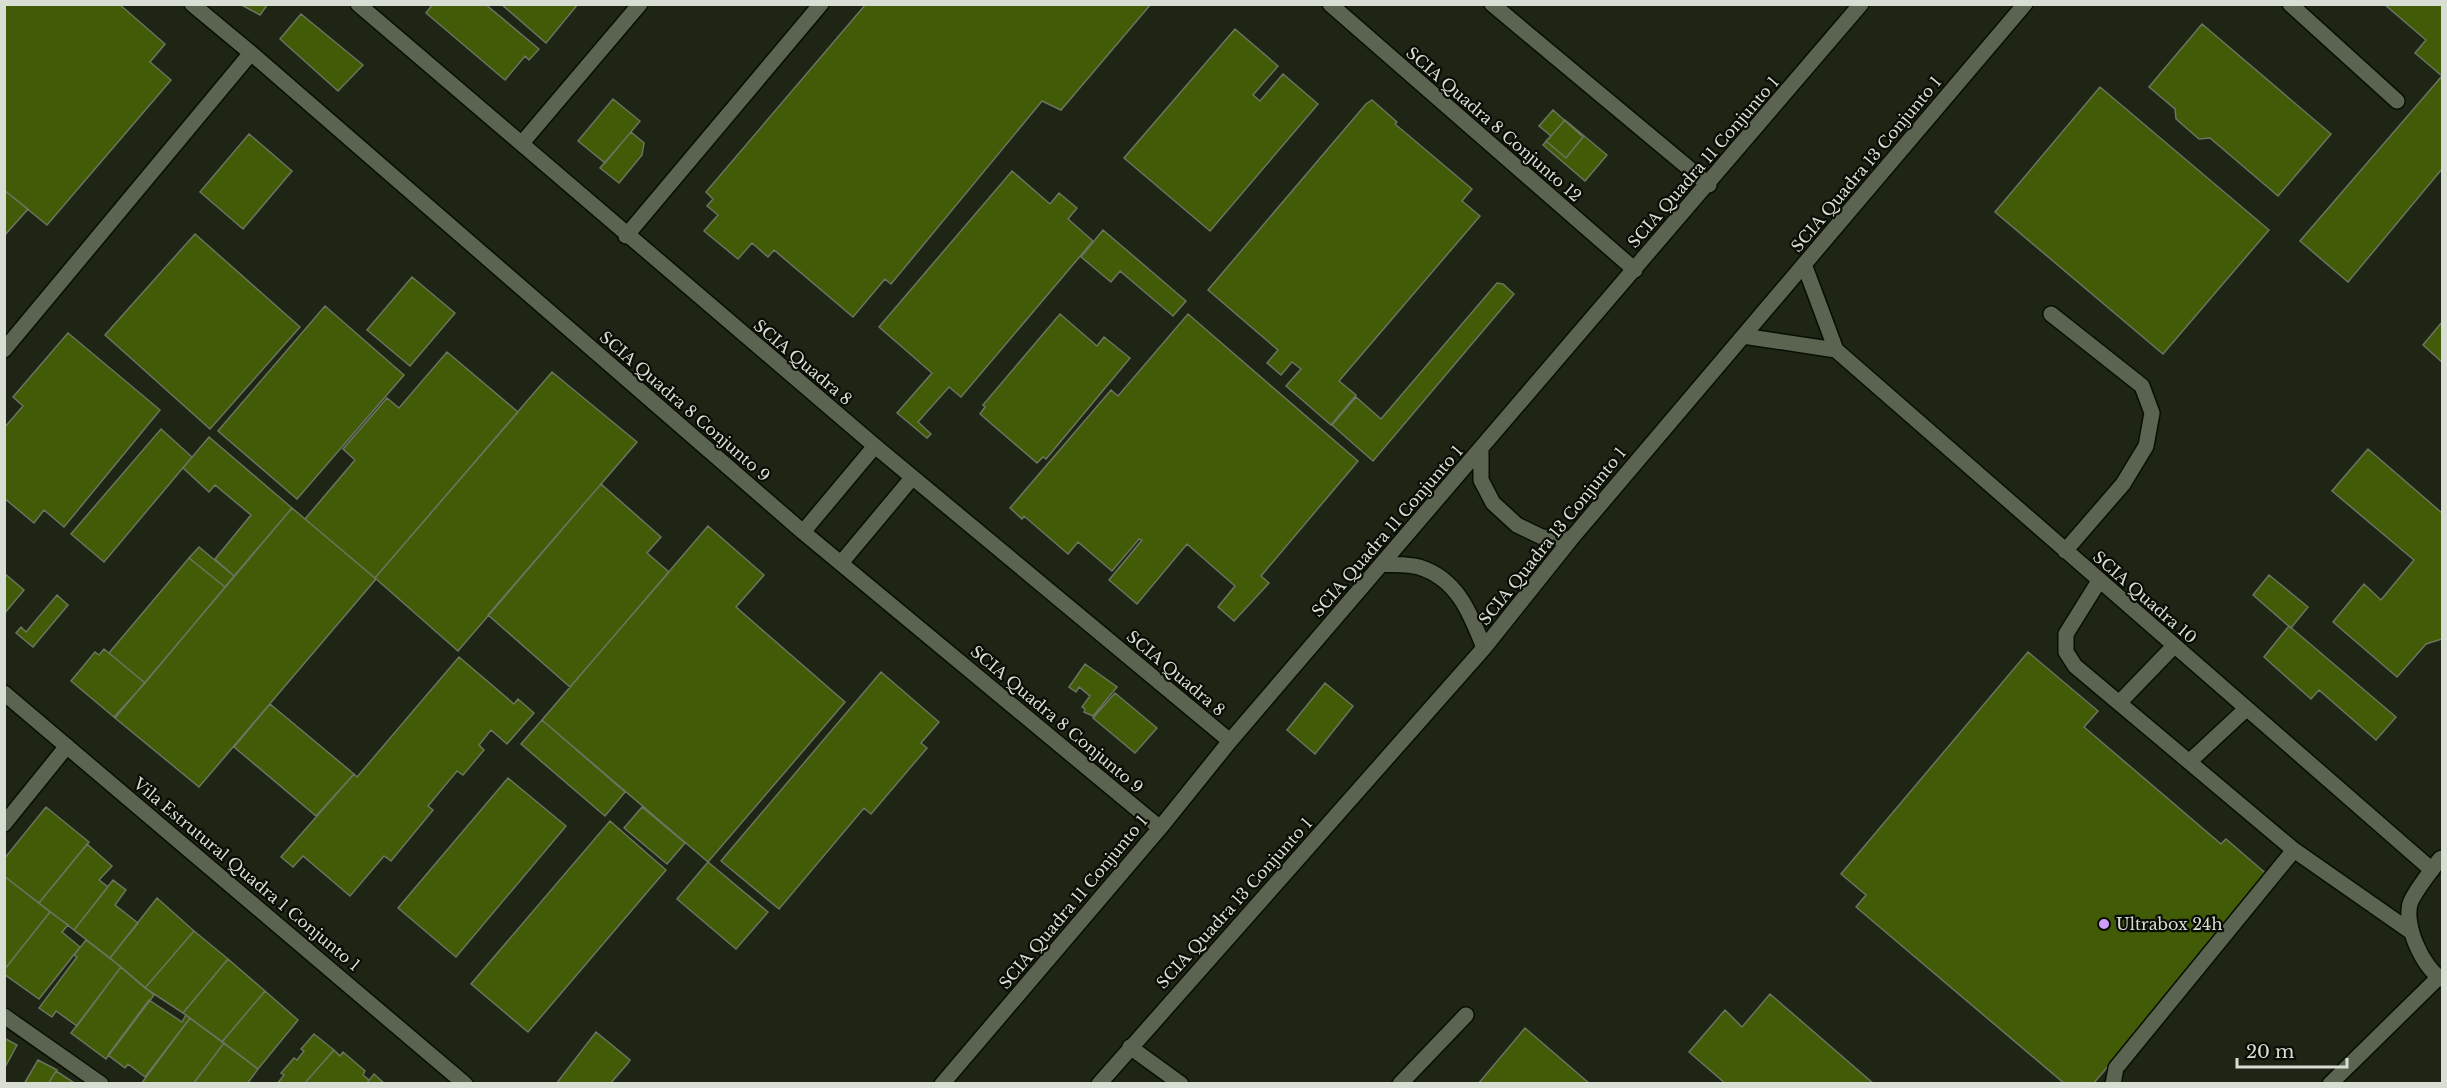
<svg xmlns="http://www.w3.org/2000/svg" width="2447" height="1088" viewBox="0 0 2447 1088" font-family="'Libre Baskerville',serif">
<style>
.building{fill:#415b06;stroke:#6c7461;stroke-width:1.5}
.lines{fill:none;stroke-linecap:round;stroke-linejoin:round}
.minor-casing{stroke:#080e02;stroke-width:18}
.minor{stroke:#5b6351;stroke-width:15}
.poi-dot{fill:#cf9eff;stroke:#0a0d06;stroke-width:2}
.labels{text-anchor:middle;dominant-baseline:central;stroke-width:4.5;stroke-linejoin:round;paint-order:stroke}
.street-label{font-size:16px;fill:#d9ded4;stroke:#0a0d06}
.poi-label{font-size:16px;fill:#d9ded4;stroke:#0a0d06;text-anchor:start}
</style>
<rect width="100%" height="100%" fill="#1e2515"/>
<path class="building" d="M119,4L165,44L150,62L171,80L47,225L4,190V5Z
M240,4H268L260,15Z
M433,4H485L539,49L529,60L525,56L505,80L426,13Z
M501,4H578L546,43Z
M866,4H1151L1061,110L1042,101L891,284L885,279L853,317L774,250L768,257L752,243L738,259L704,231L718,215L707,206L713,199L706,192Z
M2384,4H2442V76L2415,53L2426,40Z
M301,14L363,65L338,91L280,39Z
M2202,24L2331,134L2278,196L2210,138L2199,139L2176,119L2175,109L2149,87Z
M1235,29L1278,66L1253,95L1260,101L1283,74L1318,104L1210,231L1124,158Z
M2442,76V169L2348,282L2300,241Z
M2100,87L2269,230L2163,354L1995,212Z
M613,99L640,121L605,163L578,141Z
M1372,100L1397,122L1395,124L1472,189L1462,201L1480,216L1339,381L1356,395L1331,425L1286,386L1301,369L1292,362L1281,375L1267,363L1278,350L1208,290L1366,104Z
M1553,110L1583,137L1566,158L1546,141L1551,136L1539,126Z
M1565,120L1607,155L1585,181L1543,145Z
M631,132L644,143L642,155L619,183L600,168Z
M249,134L292,171L243,229L200,192Z
M1012,171L1050,204L1059,193L1077,208L1068,219L1093,241L961,397L949,387L918,422L931,434L927,438L897,413L932,373L879,327Z
M4,190L28,209L4,236Z
M1103,230L1186,301L1173,316L1120,271L1111,282L1081,257Z
M195,234L300,327L210,429L105,335Z
M412,277L455,313L410,366L367,330Z
M1497,283L1503,284L1514,294L1373,461L1332,425L1356,397L1381,419Z
M325,306L404,375L297,499L218,431Z
M1060,314L1097,346L1104,337L1130,358L1046,459L1043,457L1037,463L980,414L985,407L983,405Z
M1188,314L1358,461L1261,576L1269,583L1234,621L1218,607L1235,586L1187,544L1137,604L1109,580L1142,540L1139,539L1112,571L1078,542L1068,554L1024,516L1022,519L1010,508L1111,390L1118,396Z
M2442,322V362L2423,345Z
M68,333L160,410L64,527L44,510L34,523L4,498V428L23,406L13,397Z
M447,352L518,412L375,578L305,519L355,460L343,449L387,398L399,408Z
M552,372L637,442L458,651L375,578Z
M161,429L192,457L104,562L71,534Z
M209,437L292,508L234,576L215,559L251,515L215,485L209,492L183,468Z
M2368,449L2442,513V639L2426,644L2397,677L2333,622L2364,584L2381,600L2414,560L2332,491Z
M601,484L661,537L647,553L669,572L570,687L488,615Z
M292,508L376,579L199,787L115,718Z
M708,526L764,575L736,607L845,702L708,862L542,720Z
M199,547L234,576L225,587L189,558Z
M189,558L225,587L145,683L109,653Z
M4,573L24,590L4,614Z
M2269,575L2308,607L2291,628L2253,595Z
M57,595L68,605L33,647L16,633L21,627L26,632Z
M2289,626L2396,717L2376,740L2319,690L2311,699L2264,657Z
M104,649L145,683L114,717L71,681L95,652L99,655Z
M2028,652L2098,711L2084,727L2221,844L2226,839L2270,877L2093,1084H2065L1856,907L1866,895L1841,874Z
M459,657L514,704L518,699L534,713L507,744L491,730L479,745L484,750L463,775L457,771L428,806L433,810L391,861L384,856L350,896L303,856L293,867L281,857L354,774L357,777Z
M1085,664L1117,687L1093,716L1084,712L1085,709L1082,707L1090,696L1079,687L1076,692L1069,687Z
M881,672L939,722L921,743L927,748L871,814L864,808L779,909L721,861Z
M1325,683L1353,706L1315,754L1287,730Z
M1115,693L1157,728L1135,753L1093,718Z
M270,704L354,774L316,816L234,747Z
M542,720L625,792L605,816L521,744Z
M508,778L566,826L456,957L398,908Z
M46,807L89,842L39,903L4,876V859Z
M642,807L685,843L667,864L624,828Z
M610,821L666,870L528,1032L471,984Z
M87,844L112,866L99,880L108,887L74,930L39,903Z
M708,862L768,912L736,949L677,899Z
M4,876L50,912L4,970Z
M113,880L126,890L115,905L138,923L110,958L74,930Z
M157,898L194,931L145,988L110,958Z
M50,912L68,925L62,932L80,947L39,999L4,974V970Z
M194,931L228,959L183,1013L145,988Z
M86,940L121,967L77,1026L56,1011L52,1017L39,1008L77,957L74,955Z
M228,959L265,991L222,1042L183,1013Z
M121,967L154,995L106,1059L71,1033Z
M265,991L298,1020L258,1069L222,1042Z
M1770,994L1874,1084H1726L1689,1052L1725,1010L1742,1027Z
M149,1000L182,1022L186,1015L190,1018L145,1077L128,1064L125,1068L108,1055Z
M190,1018L224,1043L193,1084H141Z
M1525,1028L1590,1084H1478Z
M596,1032L630,1060L628,1063L610,1084H556Z
M314,1034L334,1050L304,1084H277L284,1075L281,1073L294,1058L297,1060L304,1051L301,1049Z
M4,1038L17,1045L4,1069Z
M224,1043L258,1069L247,1084H193Z
M334,1050L340,1056L343,1052L365,1071L363,1075L369,1080L366,1084H304Z
M38,1060L57,1070L56,1071L48,1084H24Z
M56,1071L76,1084H48Z
M374,1074L385,1084H366Z"/>
<g class="lines">
<g class="minor-casing">
<path id="minor" d="M192,4L251,53L803,532L1160,828
M358,4L875,446L1230,741
M1330,4L1635,270
M1492,4L1709,185
M2290,4L2397,101
M522,143L640,4
M626,236L821,4
M1804,264L1836,350L2432,870
M2051,314L2142,386L2152,413L2146,446L2123,484L2065,551
M1743,336L1836,350
M4,350L251,53
M1481,450V480L1493,503L1517,525L1542,537L1571,539
M803,532L875,446
M841,563L912,478
M1382,564C1393,565 1408,564 1419,567C1458,579 1471,615 1484,648
M2099,581L2066,634V652L2075,666L2294,850L2410,931
M4,693L465,1084
M2119,703L2174,646
M2189,762L2246,709
M4,824L67,746
M2442,858L2440,859C2430,872 2418,887 2411,901C2402,922 2423,969 2442,979
M4,1016L101,1084
M1130,1047L1181,1084
M942,1084L1160,828L1230,741L1861,4
M1099,1084L1484,648L1571,539L2025,4
M1400,1084L1466,1015
M2113,1084L2116,1068L2294,850
M2330,1084L2439,977"/>
</g>
<use href="#minor" class="minor"/>
</g>
<circle class="poi-dot" cx="2104" cy="924" r="6"/>
<g class="labels">
<g class="street-label">
<text transform="translate(1494 124) rotate(41)">SCIA Quadra 8 Conjunto 12</text>
<text transform="translate(1703 162) rotate(-49)">SCIA Quadra 11 Conjunto 1</text>
<text transform="translate(1866 164) rotate(-50)">SCIA Quadra 13 Conjunto 1</text>
<text transform="translate(803 362) rotate(40)">SCIA Quadra 8</text>
<text transform="translate(685 406) rotate(41)">SCIA Quadra 8 Conjunto 9</text>
<text transform="translate(1387 531) rotate(-49)">SCIA Quadra 11 Conjunto 1</text>
<text transform="translate(1552 536) rotate(-51)">SCIA Quadra 13 Conjunto 1</text>
<text transform="translate(2145 597) rotate(41)">SCIA Quadra 10</text>
<text transform="translate(1176 673) rotate(40)">SCIA Quadra 8</text>
<text transform="translate(1057 719) rotate(40)">SCIA Quadra 8 Conjunto 9</text>
<text transform="translate(247 874) rotate(40)">Vila Estrutural Quadra 1 Conjunto 1</text>
<text transform="translate(1073 902) rotate(-50)">SCIA Quadra 11 Conjunto 1</text>
<text transform="translate(1234 903) rotate(-48)">SCIA Quadra 13 Conjunto 1</text>
</g>
<g class="poi-label">
<text x="2116" y="924">Ultrabox 24h</text>
</g>
</g>
<rect width="2447" height="1088" fill="none" stroke="#d9ded4" stroke-width="12"/>
<path d="M2237 1058v9h110v-9" fill="none" stroke="#d9ded4" stroke-width="3"/>
<text x="2246" y="1058" font-size="18" fill="#d9ded4" stroke="#0a0d06" stroke-width="4.5" paint-order="stroke">20 m</text>
</svg>
